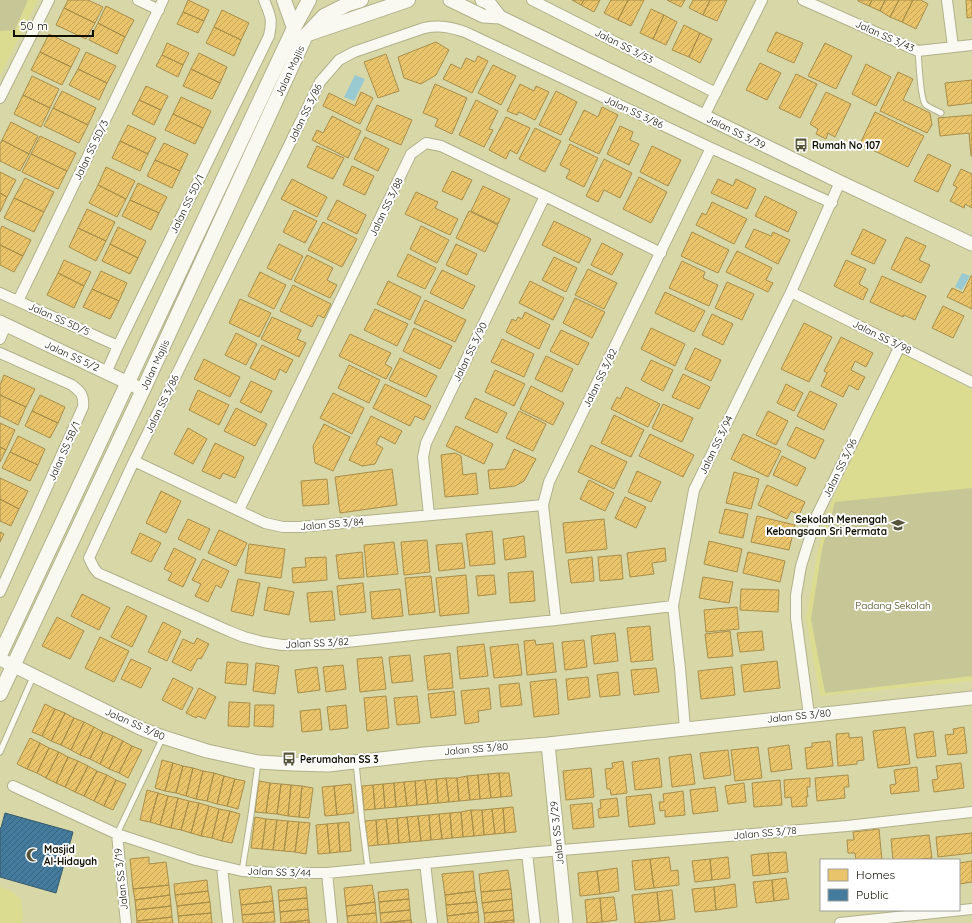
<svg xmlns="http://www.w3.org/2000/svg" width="972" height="923" viewBox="0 0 972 923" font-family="Quicksand,sans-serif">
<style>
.built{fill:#dcdc91}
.green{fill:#c6c697}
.water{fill:#99c9d1}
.homes{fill:url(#homes-hatch);stroke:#a88e4a}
.public{fill:url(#public-hatch);stroke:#355b6e}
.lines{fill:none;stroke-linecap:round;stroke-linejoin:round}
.service-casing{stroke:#b1b18b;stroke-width:7}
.minor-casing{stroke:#b1b18b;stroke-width:12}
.tertiary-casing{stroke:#b1b18b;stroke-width:15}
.secondary-casing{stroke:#b1b18b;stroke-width:16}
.service{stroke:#f9f9f2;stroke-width:5}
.minor{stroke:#f9f9f2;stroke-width:10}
.tertiary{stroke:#f9f9f2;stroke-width:13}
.secondary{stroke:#f9f9f2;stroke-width:14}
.labels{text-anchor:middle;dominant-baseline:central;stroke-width:4;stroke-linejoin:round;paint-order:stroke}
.street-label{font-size:10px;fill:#100f00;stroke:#fff}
.poi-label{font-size:10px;font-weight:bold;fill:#100f00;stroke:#fff;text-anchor:start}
.park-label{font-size:10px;fill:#444313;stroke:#fff}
</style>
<defs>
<pattern id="homes-hatch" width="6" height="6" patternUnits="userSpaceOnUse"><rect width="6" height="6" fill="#e9c46a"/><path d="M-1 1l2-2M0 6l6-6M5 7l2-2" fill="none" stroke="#c7a75a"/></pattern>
<pattern id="public-hatch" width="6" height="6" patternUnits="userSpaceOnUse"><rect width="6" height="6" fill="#457b9d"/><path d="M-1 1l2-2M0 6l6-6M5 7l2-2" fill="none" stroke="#38637e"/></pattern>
</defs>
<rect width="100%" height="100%" fill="#d7d7a8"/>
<path class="built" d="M0,0H38L0,76Z
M902,353L972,390V681L820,696L806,619L818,550L832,501Z
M0,887L11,891L21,899L23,917L22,923H0Z"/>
<path class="green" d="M0,0H28L15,30L0,31Z
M972,488V676L825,693L811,619L822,549L835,502Z"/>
<path class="water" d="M355,75L365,79L354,101L344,97Z
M962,273L970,276L962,290L955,287Z"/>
<path class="homes" d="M68,0H88L103,7L95,23L64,8Z
M188,0L209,10L204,21L183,12Z
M572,0H584L581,5Z
M584,0H600L594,12L581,5Z
M611,0H628L618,20L604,13Z
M628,0H644L631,26L618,20Z
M667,0H685L681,7Z
M693,0H710L703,15L689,8Z
M710,0H727L717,21L703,15Z
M858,0H872L869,6L858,1Z
M872,0H885L880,11L869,6Z
M885,0H899L890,17L880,11Z
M899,0H913L902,22L890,17Z
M913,0H921L928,4L916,29L902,22Z
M966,0H972V17L967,18Z
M106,6L134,20L125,37L98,23Z
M64,8L95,23L86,39L56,25Z
M651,9L664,15L653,39L640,33Z
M222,10L249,23L241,40L214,27Z
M183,12L204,21L198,33L177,24Z
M664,15L677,22L666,45L653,39Z
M98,23L125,37L117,54L89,40Z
M684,25L700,33L689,57L672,50Z
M214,27L241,40L234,56L206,43Z
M776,32L803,43L794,63L767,51Z
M700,33L712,39L700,63L689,57Z
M49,34L80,49L71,67L40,52Z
M436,42L449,50L436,75L421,84L404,78L398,57Z
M167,43L189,53L183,65L162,55Z
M825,43L852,56L836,89L808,76Z
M40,52L71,67L62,85L31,70Z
M86,52L116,66L107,83L78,69Z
M199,53L227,67L220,83L191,69Z
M386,54L399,91L378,98L364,62Z
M162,55L183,65L178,77L156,66Z
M478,56L488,61L472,93L443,79L451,64L461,69L466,58L475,62Z
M760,63L781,73L767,100L746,90Z
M866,64L891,77L876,106L852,94Z
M493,65L516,76L501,105L478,93Z
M78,69L107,83L99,100L69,85Z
M191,69L220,83L212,99L183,86Z
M898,72L913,79L903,100L930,113L932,125L927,133L880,111Z
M796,74L817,84L800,118L779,108Z
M32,76L59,89L50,108L23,95Z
M972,80V103L948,106L945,83Z
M435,84L467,98L452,134L435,126L438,119L423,113Z
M520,84L534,91L536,86L549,92L535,120L519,112L517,115L507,111Z
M146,86L168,96L161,110L139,100Z
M62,91L96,108L88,125L53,108Z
M556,91L577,102L561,135L539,125Z
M361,92L373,98L360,124L323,106L329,93L355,106Z
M826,92L851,104L835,137L828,133L826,139L816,134L818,129L810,124Z
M23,95L50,108L41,127L14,114Z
M181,97L211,111L203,128L173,114Z
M139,100L161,110L154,125L132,114Z
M476,100L498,111L489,129L493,130L484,147L459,135Z
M377,105L412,120L401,145L366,130Z
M602,107L618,115L599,154L569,140L584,110L598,117Z
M53,108L88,125L79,143L44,126Z
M875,112L924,136L908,167L860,144Z
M173,114L203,128L195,144L165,130Z
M972,115V156H971L969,133L940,136L938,118Z
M332,116L361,131L348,158L312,140L317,130L323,133Z
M506,117L530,128L517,154L510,150L506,159L489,150Z
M11,122L38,136L29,154L2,140Z
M128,125L156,138L148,154L120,141Z
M620,126L633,132L630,140L639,144L629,165L607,154Z
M535,128L561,141L545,172L519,159Z
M40,136L76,153L67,171L31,154Z
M365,137L389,149L378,171L354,159Z
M2,140L29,154L20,171L0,161V144Z
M120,141L148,154L140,171L112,158Z
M164,143L188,154L180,171L155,160Z
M570,144L598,158L584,187L566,178L570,170L560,165Z
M317,146L344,158L333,179L307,167Z
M652,146L681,160L668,186L640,172Z
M31,154L67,171L58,189L22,172Z
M928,154L951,165L938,192L914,181Z
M604,159L632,173L620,198L604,190L598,202L586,196Z
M155,160L180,171L172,188L147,176Z
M352,166L374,176L365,195L343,185Z
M106,167L135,181L126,199L98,185Z
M961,169L972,174V208L965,204L964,208L950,201L957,187L953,185Z
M452,171L472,180L462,200L442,191Z
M0,172L16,180L7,197L0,193Z
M639,177L667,192L651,223L623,209Z
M25,178L54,192L44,212L14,198Z
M292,179L327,197L317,217L281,199Z
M718,179L733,186L736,179L756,189L747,209L711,193Z
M138,183L167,197L159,213L130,200Z
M98,185L126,199L117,217L89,203Z
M483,186L510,199L498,224L471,211Z
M416,192L438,202L435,208L458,219L450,235L405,214Z
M0,193L7,197L0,212Z
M765,196L797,212L788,232L755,216Z
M14,198L44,212L34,232L4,218Z
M130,200L159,213L151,230L122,216Z
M337,200L366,215L357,234L327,219Z
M712,202L747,219L734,244L696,225L702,213L706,215Z
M87,209L115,222L106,241L78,228Z
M294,210L317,221L305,243L283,232Z
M469,211L498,225L485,252L456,238Z
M554,221L591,239L579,263L542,245Z
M323,222L357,239L342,267L308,250Z
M2,226L31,240L23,256L0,245V230Z
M421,226L449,240L437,263L410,249Z
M118,227L146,241L138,258L110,244Z
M78,228L106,241L96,261L69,247Z
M754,229L771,236L773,232L790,240L778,264L745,247Z
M863,229L886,240L874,264L851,254Z
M692,232L729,250L718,273L681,256Z
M906,237L926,246L919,260L930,265L921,283L891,269Z
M602,243L623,254L612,275L591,265Z
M110,244L138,258L130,274L102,261Z
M279,244L303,256L291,280L267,268Z
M456,244L477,254L467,275L446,265Z
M0,245L23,256L14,272L0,265Z
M737,251L772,268L766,280L773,283L768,292L726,272Z
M408,254L436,268L425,289L397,276Z
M307,255L333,268L327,280L337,285L330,298L294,281Z
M554,257L577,268L566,292L542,280Z
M64,260L91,272L84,286L58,273Z
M846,260L866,269L859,284L868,289L863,300L834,286Z
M682,261L705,272L703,278L718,285L709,306L669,288Z
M588,269L617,283L604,309L575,295Z
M442,270L475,286L463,309L430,293Z
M101,271L127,283L119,301L92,289Z
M260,272L286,285L274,309L248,296Z
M58,273L84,286L74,308L47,295Z
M882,276L926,296L915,320L904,315L903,317L870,302Z
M971,276H972V309L947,297L952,288L963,293Z
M388,281L421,297L410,320L377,304Z
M530,281L564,298L553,320L519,303Z
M727,282L754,294L742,320L715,308Z
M293,285L331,304L324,318L318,315L312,327L280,311Z
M92,289L119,301L110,319L83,307Z
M665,292L705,311L694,332L655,313Z
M575,298L605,312L592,338L563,323Z
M240,299L271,313L259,337L229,323Z
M425,300L466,320L455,342L414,323Z
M943,306L964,316L953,338L932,328Z
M375,309L408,324L397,346L364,330Z
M525,312L550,325L539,349L506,332L512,319L516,321L518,317L522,319Z
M712,314L733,324L723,345L702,335Z
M272,317L301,330L297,339L306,343L299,357L261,339Z
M804,323L832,337L809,382L781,369Z
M414,328L452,346L440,369L403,351Z
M651,328L685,344L675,366L641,349Z
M561,330L589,343L578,365L550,351Z
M236,333L257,344L246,365L225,355Z
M350,334L391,353L385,364L392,368L386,379L339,356Z
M841,337L873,353L866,367L855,361L851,370L865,377L858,390L849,385L843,397L821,386L827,373L824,371Z
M502,339L534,354L524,377L491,362Z
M262,345L293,360L286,373L280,369L275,380L250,368Z
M695,348L721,360L711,381L685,369Z
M546,356L573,369L562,392L535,379Z
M400,358L437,376L426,397L389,380Z
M204,359L240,377L230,397L194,379Z
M651,360L673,370L663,391L641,380Z
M349,365L380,380L369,403L338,388Z
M495,370L525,384L514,406L485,392Z
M683,374L710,387L699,409L672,397Z
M4,375L35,389L26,407L0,395V385Z
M251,381L272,391L261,413L240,402Z
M385,384L431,406L424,420L415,416L410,426L373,408Z
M786,384L803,393L794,411L777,403Z
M531,386L564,403L553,425L520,409Z
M626,387L660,404L648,427L611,409L617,397L620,399Z
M198,390L229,405L219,425L189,410Z
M810,391L837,404L824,430L797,416Z
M333,393L364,408L352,434L320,418Z
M0,395L26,407L18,425L0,416Z
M40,395L65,407L58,423L32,411Z
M475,398L507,413L497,433L465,418Z
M663,404L693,418L682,442L652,428Z
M236,408L267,424L255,446L224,431Z
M32,411L58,423L50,438L25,426Z
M519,411L546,424L533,451L506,438Z
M768,411L788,421L776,445L756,435Z
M614,415L644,430L631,457L601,443Z
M371,416L402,431L395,444L380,436L376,444L383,448L375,464L362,466L349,460Z
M0,423L15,430L6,450L0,447Z
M324,424L350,437L333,471L315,463L313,446Z
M456,426L493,444L484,464L446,446Z
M796,427L824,440L815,459L787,445Z
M188,428L207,439L193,464L174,454Z
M650,434L694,455L683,477L639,456Z
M743,434L781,451L768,477L731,459Z
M18,436L45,449L38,465L10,452Z
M215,443L244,457L235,478L223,473L220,479L202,471Z
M591,445L627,462L614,489L578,472Z
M0,447L6,450L0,462Z
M514,449L536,459L524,481L515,486L490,489L488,470L505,469Z
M10,452L38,465L30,481L2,468Z
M455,453L461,456L463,475L476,473L478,494L445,497L441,455Z
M782,456L806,468L797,486L773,475Z
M392,469L397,505L340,513L335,477Z
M637,471L661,482L651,502L628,492Z
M734,472L759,479L751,509L726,503Z
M0,478L28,491L19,509L0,499Z
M327,479L329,504L303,506L301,481Z
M589,480L614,493L605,511L580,499Z
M767,485L805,502L799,515L791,511L787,519L758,505Z
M161,491L181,501L166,533L146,523Z
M625,497L646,507L636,528L615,518Z
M0,499L19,509L11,526L0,521Z
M725,509L748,514L743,538L719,533Z
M757,516L795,525L789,550L751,542Z
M188,519L210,529L200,550L178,539Z
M604,519L607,549L566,553L563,523Z
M219,530L247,543L236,566L208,553Z
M492,531L495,564L470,566L466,534Z
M0,532L4,534L0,542Z
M140,533L161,543L151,562L131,553Z
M524,536L526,557L505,560L503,539Z
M427,540L430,572L404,575L401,542Z
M709,541L742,549L737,572L704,564Z
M394,542L398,574L367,577L364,545Z
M462,543L465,568L439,571L436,545Z
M249,544L285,549L281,578L245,573Z
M174,548L196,559L183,587L168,580L172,573L164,569Z
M665,548L666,561L652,563L654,574L630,577L627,553Z
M362,552L364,577L339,579L336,555Z
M748,552L785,561L780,582L743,573Z
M621,555L623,579L600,581L598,557Z
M326,557L327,580L293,583L292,568L306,567L305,558Z
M592,557L594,581L571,583L568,560Z
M203,559L229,571L221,588L216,585L208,602L195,596L201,584L192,580Z
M533,571L535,601L510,603L508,573Z
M466,575L469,613L440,616L436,578Z
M494,575L496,594L478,596L476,576Z
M431,576L435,612L409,615L405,578Z
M703,577L733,582L729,603L699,598Z
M238,579L260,583L253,616L231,611Z
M363,583L366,612L340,615L337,586Z
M268,587L294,592L289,615L264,610Z
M400,589L403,616L372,619L370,592Z
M741,589L779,590L778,612L740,610Z
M332,591L335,620L310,622L307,593Z
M82,594L110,608L99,630L71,616Z
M127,606L147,616L132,647L111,637Z
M737,607L739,629L706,632L704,610Z
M57,617L84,631L70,659L42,646Z
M163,622L181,631L167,661L148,652Z
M650,626L653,660L631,662L627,628Z
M730,631L733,656L708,658L705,634Z
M762,631L764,650L740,652L737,633Z
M615,633L618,661L594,664L591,636Z
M100,637L129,651L114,682L85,668Z
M197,638L209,644L201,659L198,658L191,671L172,662L183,639L194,644Z
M535,640L536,645L553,643L556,672L527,675L524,641Z
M584,640L587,667L565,670L562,642Z
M484,644L488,676L460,679L457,647Z
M518,644L522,675L494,678L490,647Z
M450,653L453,688L428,690L424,656Z
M410,655L413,681L392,683L389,657Z
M382,657L386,689L360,692L357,659Z
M131,659L151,668L141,688L121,679Z
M777,661L780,688L744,692L741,665Z
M227,662L248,664L246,685L225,683Z
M256,663L279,666L275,694L253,691Z
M343,665L346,689L326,692L323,667Z
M317,667L320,690L298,693L295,670Z
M732,667L735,695L701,699L698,671Z
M656,668L659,692L634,695L631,670Z
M618,672L620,695L600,697L597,675Z
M588,677L590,697L568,700L566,679Z
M173,678L193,688L182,710L162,700Z
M556,679L559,714L534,717L530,682Z
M519,683L522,705L501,707L499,685Z
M199,688L216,697L205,719L198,716L196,718L186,713Z
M489,688L491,709L478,711L479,722L465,724L461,691Z
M454,691L456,715L431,718L428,694Z
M386,696L389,728L367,731L364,698Z
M417,696L420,723L397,725L394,698Z
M229,702L250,703L249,727L228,726Z
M45,704L55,709L42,736L32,732Z
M255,705H274L273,727L254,726Z
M346,705L348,728L330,730L327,707Z
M55,709L65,713L51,741L42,736Z
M320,709L322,730L302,732L300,711Z
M65,713L74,718L61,745L51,741Z
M74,718L84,722L71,750L61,745Z
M84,722L94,727L80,755L71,750Z
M94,727L103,732L90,759L80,755Z
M905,727L910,764L878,768L873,731Z
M964,727L967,753L948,755L945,735L954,734L953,729Z
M933,731L936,756L917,758L914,734Z
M103,732L113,736L100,764L90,759Z
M849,733V738L862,737L864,760L857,761V764L838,766L836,734Z
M113,736L123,741L109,769L100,764Z
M30,738L40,743L27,769L17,764Z
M123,741L132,746L119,773L109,769Z
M830,741L833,766L807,769L805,748L812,747V743Z
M40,743L49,748L37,773L27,769Z
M789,745L792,769L771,772L768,748Z
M132,746L142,750L128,778L119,773Z
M758,747L762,778L735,781L731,750Z
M49,748L59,752L46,778L37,773Z
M728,750L731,775L704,779L700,753Z
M59,752L68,757L56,783L46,778Z
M691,754L695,784L672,787L669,757Z
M68,757L78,761L65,787L56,783Z
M659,758L662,787L635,790L632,762Z
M162,760L173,763L165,791L155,788Z
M78,761L88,766L75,792L65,787Z
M623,761L627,793L611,795L610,789H607L605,769L613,768L612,763Z
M173,763L183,766L176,793L165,791Z
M961,763L964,788L934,792L932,780L938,779L936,766Z
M88,766L97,771L84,796L75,792Z
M183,766L193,768L186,796L176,793Z
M917,767L919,791L891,794L890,785L896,784L894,770Z
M193,768L203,771L196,799L186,796Z
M591,768L594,797L566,800L563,771Z
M97,771L107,775L94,801L84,796Z
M203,771L214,773L207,801L196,799Z
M214,773L224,776L217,804L207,801Z
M499,773H509L512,796L501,797Z
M499,773L501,797L491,798L488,774Z
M488,774L491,798L480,799L478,775Z
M107,775L116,780L104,806L94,801Z
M478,775L480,799L470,800L467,776Z
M848,775L849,787H844L845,798L817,801L815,778Z
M224,776L235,779L227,806L217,804Z
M467,776L470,800L459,801L457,778Z
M446,778L449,802L438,803L436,779Z
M446,778H457L459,801L449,802Z
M810,778V787H807L808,797H806L807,806L792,807L791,797L785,798L784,780Z
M235,779L245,781L238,809L227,806Z
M436,779L438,803L428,804L425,780Z
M116,780L126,784L113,810L104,806Z
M425,780L428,804L417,805L415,781Z
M780,780L782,805L754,807L752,783Z
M259,781L270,783L266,813L255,812Z
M415,781L417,805L407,806L404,782Z
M404,782L407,806L396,807L394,783Z
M270,783L281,784L277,814L266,813Z
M394,783L396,807L385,808L383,784Z
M744,783L746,802L728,804L725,786Z
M281,784L291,785L288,816L277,814Z
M351,784L354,813L337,815L334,786Z
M383,784L385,808L375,809L373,785Z
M291,785L302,786L299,817L288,816Z
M373,785L375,809L364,810L362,786Z
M302,786L313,788L309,818L299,817Z
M334,786L337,815L325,816L322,787Z
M715,787L718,811L693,814L690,790Z
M147,790L158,793L150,822L140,820Z
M683,791L685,815L665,817V810L660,811L659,802H664L663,794Z
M158,793L168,796L160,825L150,822Z
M651,794L655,824L629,827L626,797Z
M168,796L178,798L171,828L160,825Z
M178,798L189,801L181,830L171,828Z
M617,798L619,816L599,818L598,809L601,808L600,800Z
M189,801L199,803L191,833L181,830Z
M199,803L209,806L201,836L191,833Z
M592,803L594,827L573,829L570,805Z
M209,806L219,809L212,838L201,836Z
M513,807L516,832L505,833L503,808Z
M503,808L505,833L495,834L492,809Z
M219,809L230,811L222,841L212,838Z
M492,809L495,834L484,835L482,810Z
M471,810H482L484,835L474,836Z
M471,810L474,836L463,837L461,812Z
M230,811L240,814L232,843L222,841Z
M461,812L463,837L452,838L450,813Z
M450,813L452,838L442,839L439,814Z
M439,814L442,839L431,840L429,815Z
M429,815L431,840L421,841L418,816Z
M418,816L421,841L410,842L407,817Z
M255,817L266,819L262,849L251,848Z
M407,817L410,842L399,843L397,818Z
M397,818L399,843L389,844L386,819Z
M266,819L277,820L273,850L262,849Z
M386,819L389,844L378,845L376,820Z
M277,820L288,821L284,851L273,850Z
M376,820L378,845L368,846L365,821Z
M288,821L299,822L295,852L284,851Z
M299,822L310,823L306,854L295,852Z
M349,822L351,851L340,852L338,823Z
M338,823L340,852L330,853L327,824Z
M327,824L330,853L318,854L316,825Z
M879,829L882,860H856L855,853H848L847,840H854L853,832Z
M972,833V853L938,857L936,837Z
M929,835L932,858L913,860H893L891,839Z
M786,852L788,872L770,874L768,853Z
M768,853L770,874L753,876L751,855Z
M149,857V864L166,862L169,885L133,889L130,859Z
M669,857L671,871L678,870L679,885L654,888L650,859Z
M728,857L730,878L712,880L710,859Z
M650,859L654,888L635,890L632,861Z
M710,859L712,880L695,882L692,861Z
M972,861V882L959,884V863Z
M617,868L619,891L600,894L597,871Z
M508,870L511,889L481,892L479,874Z
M473,871L475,891L445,895L442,874Z
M597,871L600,894L580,896L578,873Z
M786,878L789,899L774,901L772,880Z
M207,880L208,891L175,895L174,884Z
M772,880L774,901L756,903L753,882Z
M735,884L737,907L716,910L714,887Z
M169,885L170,895L135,900L133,889Z
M372,885L375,902L346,906L344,888Z
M271,886L273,901L241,905L239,890Z
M306,887L307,898L279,901L278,890Z
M714,887L716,910L695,912L692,889Z
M408,889L409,899L379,902L378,892Z
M511,889L512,899L482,903L481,892Z
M672,890L675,919L660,921L657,892Z
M208,891L210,902L177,906L175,895Z
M475,891L477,902L446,905L445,895Z
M657,892L660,921L635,923L632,895Z
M170,895L171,906L136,910L135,900Z
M614,897L617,920L602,922L600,898Z
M307,898L308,909L280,912L279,901Z
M600,898L602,922L587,923L585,900Z
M409,899L410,910L380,913L379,902Z
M512,899L513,910L484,913L482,903Z
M273,901L274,912L242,915L241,905Z
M210,902L211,913L178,916L177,906Z
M375,902L376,913L347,916L346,906Z
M477,902L478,912L447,916L446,905Z
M171,906L172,917L137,921L136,910Z
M308,909L309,920L281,923L280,912Z
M410,910L411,920L381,923L380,913Z
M513,910L514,920L485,923L484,913Z
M274,912L275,922L243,923L242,915Z
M478,912L479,923H448L447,916Z
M211,913L212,923H179L178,916Z
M376,913L377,923H348L347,916Z
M172,917L173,923H137V921Z
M309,920L310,923H284Z
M411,920L412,923H384Z
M514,920V923H487Z"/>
<path class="public" d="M5,813L73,832L56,893L0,877V828H1Z"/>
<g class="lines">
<g class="service-casing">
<path id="service" d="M918,51C919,61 920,97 925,104C929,108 936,110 941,113
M0,752L33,677
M356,763L362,822L368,869
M117,834L163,737
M242,871L251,815L258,763"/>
</g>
<g class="minor-casing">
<path id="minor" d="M138,0L159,10
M532,0L716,93
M803,0L918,51L972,45
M947,0L953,47
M0,98L49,0
M704,116L762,0
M791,292L972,382
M0,293L118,346
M18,301L163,0
M0,339L6,325
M0,353L72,385C81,392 84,395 83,407L0,592
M106,373L118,346L269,36C273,19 270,15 264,0
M134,461L265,523L283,527H299L543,505
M239,510L411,154L426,143L441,146L545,196L661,253
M429,515L423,457L426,443L545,196
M673,606L556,620L328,644L282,645L263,642L244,637L229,631L98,573L94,568L89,558L134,461L320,82L339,60L354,52L424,28C440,25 450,27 465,32L711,148L832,203
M556,620L543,505L549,482L711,148
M809,715L796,618V595L801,566L817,515L900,346
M685,729L680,668L673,606L694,490L791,292L840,182
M13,786L117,834L196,860L242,871L279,873H327L368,869L527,853L847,826L972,812
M117,834L126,923
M527,853L535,923
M425,863L432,923
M222,867L228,923
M327,873L332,923
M840,923L972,909"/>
</g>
<g class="tertiary-casing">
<path id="tertiary" d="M450,0L483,16L500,17L840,182L972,244
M482,0L489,3L500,17
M0,322L143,390
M0,659L142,729L163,737L207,751L258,762L293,764L328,765L424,754L548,744L972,698
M548,744L566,923"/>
</g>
<g class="secondary-casing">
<path id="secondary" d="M284,0L294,28
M308,34L408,0
M0,655L294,28L309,0
M0,694L143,390L306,35L324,16L348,4L361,0"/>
</g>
<use href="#service" class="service"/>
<use href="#minor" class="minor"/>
<use href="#tertiary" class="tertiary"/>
<use href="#secondary" class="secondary"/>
</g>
<defs>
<g id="bus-bare" transform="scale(1.08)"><path d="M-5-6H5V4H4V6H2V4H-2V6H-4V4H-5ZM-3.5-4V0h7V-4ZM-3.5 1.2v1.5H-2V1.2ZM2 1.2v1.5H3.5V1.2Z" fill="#56553b" stroke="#fff" stroke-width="2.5" paint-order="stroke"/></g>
<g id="school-bare" transform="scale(1.08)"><path d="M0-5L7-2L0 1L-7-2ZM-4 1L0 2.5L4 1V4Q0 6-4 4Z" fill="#56553b" stroke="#fff" stroke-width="2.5" paint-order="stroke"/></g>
<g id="mosque-bare" transform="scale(1.08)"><path d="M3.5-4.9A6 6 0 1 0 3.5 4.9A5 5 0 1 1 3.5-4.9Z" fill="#56553b" stroke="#fff" stroke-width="2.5" paint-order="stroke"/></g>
</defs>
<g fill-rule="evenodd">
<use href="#bus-bare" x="801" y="145"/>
<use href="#school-bare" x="898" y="525"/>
<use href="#bus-bare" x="289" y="759"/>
<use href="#mosque-bare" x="33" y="855"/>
</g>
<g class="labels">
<g class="street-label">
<text transform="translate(885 36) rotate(24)">Jalan SS 3/43</text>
<text transform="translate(624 46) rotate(27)">Jalan SS 3/53</text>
<text transform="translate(290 71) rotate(-65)">Jalan Majlis</text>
<text transform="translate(634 112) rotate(25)">Jalan SS 3/86</text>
<text transform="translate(305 113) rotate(-64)">Jalan SS 3/86</text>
<text transform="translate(736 132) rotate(26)">Jalan SS 3/39</text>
<text transform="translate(91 150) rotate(-64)">Jalan SS 5D/3</text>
<text transform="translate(187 204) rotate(-64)">Jalan SS 5D/1</text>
<text transform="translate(386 207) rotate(-64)">Jalan SS 3/88</text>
<text transform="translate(59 319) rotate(24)">Jalan SS 5D/5</text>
<text transform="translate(882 337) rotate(26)">Jalan SS 3/98</text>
<text transform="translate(470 352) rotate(-64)">Jalan SS 3/90</text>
<text transform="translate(72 356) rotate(25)">Jalan SS 5/2</text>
<text transform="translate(155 365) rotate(-65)">Jalan Majlis</text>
<text transform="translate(600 378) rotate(-64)">Jalan SS 3/82</text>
<text transform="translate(162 404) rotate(-64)">Jalan SS 3/86</text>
<text transform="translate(716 445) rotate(-64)">Jalan SS 3/94</text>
<text transform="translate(64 451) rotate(-66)">Jalan SS 5B/1</text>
<text transform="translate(840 468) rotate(-64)">Jalan SS 3/96</text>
<text transform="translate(332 524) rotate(-5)">Jalan SS 3/84</text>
<text transform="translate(317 643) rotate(-3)">Jalan SS 3/82</text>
<text transform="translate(799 716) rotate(-6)">Jalan SS 3/80</text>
<text transform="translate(135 724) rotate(24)">Jalan SS 3/80</text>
<text transform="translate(476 749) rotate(-5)">Jalan SS 3/80</text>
<text transform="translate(557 833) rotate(-96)">Jalan SS 3/29</text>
<text transform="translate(765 833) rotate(-5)">Jalan SS 3/78</text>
<text transform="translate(279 872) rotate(2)">Jalan SS 3/44</text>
<text transform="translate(121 879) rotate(-96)">Jalan SS 3/19</text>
</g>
<g class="poi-label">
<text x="812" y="145">Rumah No 107</text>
<text x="887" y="519" text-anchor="end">Sekolah Menengah<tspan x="887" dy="12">Kebangsaan Sri Permata</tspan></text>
<text x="300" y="759">Perumahan SS 3</text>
<text x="44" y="849">Masjid<tspan x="44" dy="12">Al-Hidayah</tspan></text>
</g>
<g class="park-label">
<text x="893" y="605">Padang Sekolah</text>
</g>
</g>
<rect x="820" y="859" width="140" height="52" fill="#ffffff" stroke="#9f9f99"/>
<rect x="828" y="869" width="20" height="12" fill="#e9c46a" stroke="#9f9f99"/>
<text x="856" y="879" font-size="12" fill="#100f00">Homes</text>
<rect x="828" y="889" width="20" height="12" fill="#457b9d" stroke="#9f9f99"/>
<text x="856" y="899" font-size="12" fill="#100f00">Public</text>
<path d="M14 30v6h79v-6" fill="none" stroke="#100f00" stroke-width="2"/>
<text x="20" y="30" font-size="12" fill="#100f00" stroke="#ffffff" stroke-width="3" paint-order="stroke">50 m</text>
</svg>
